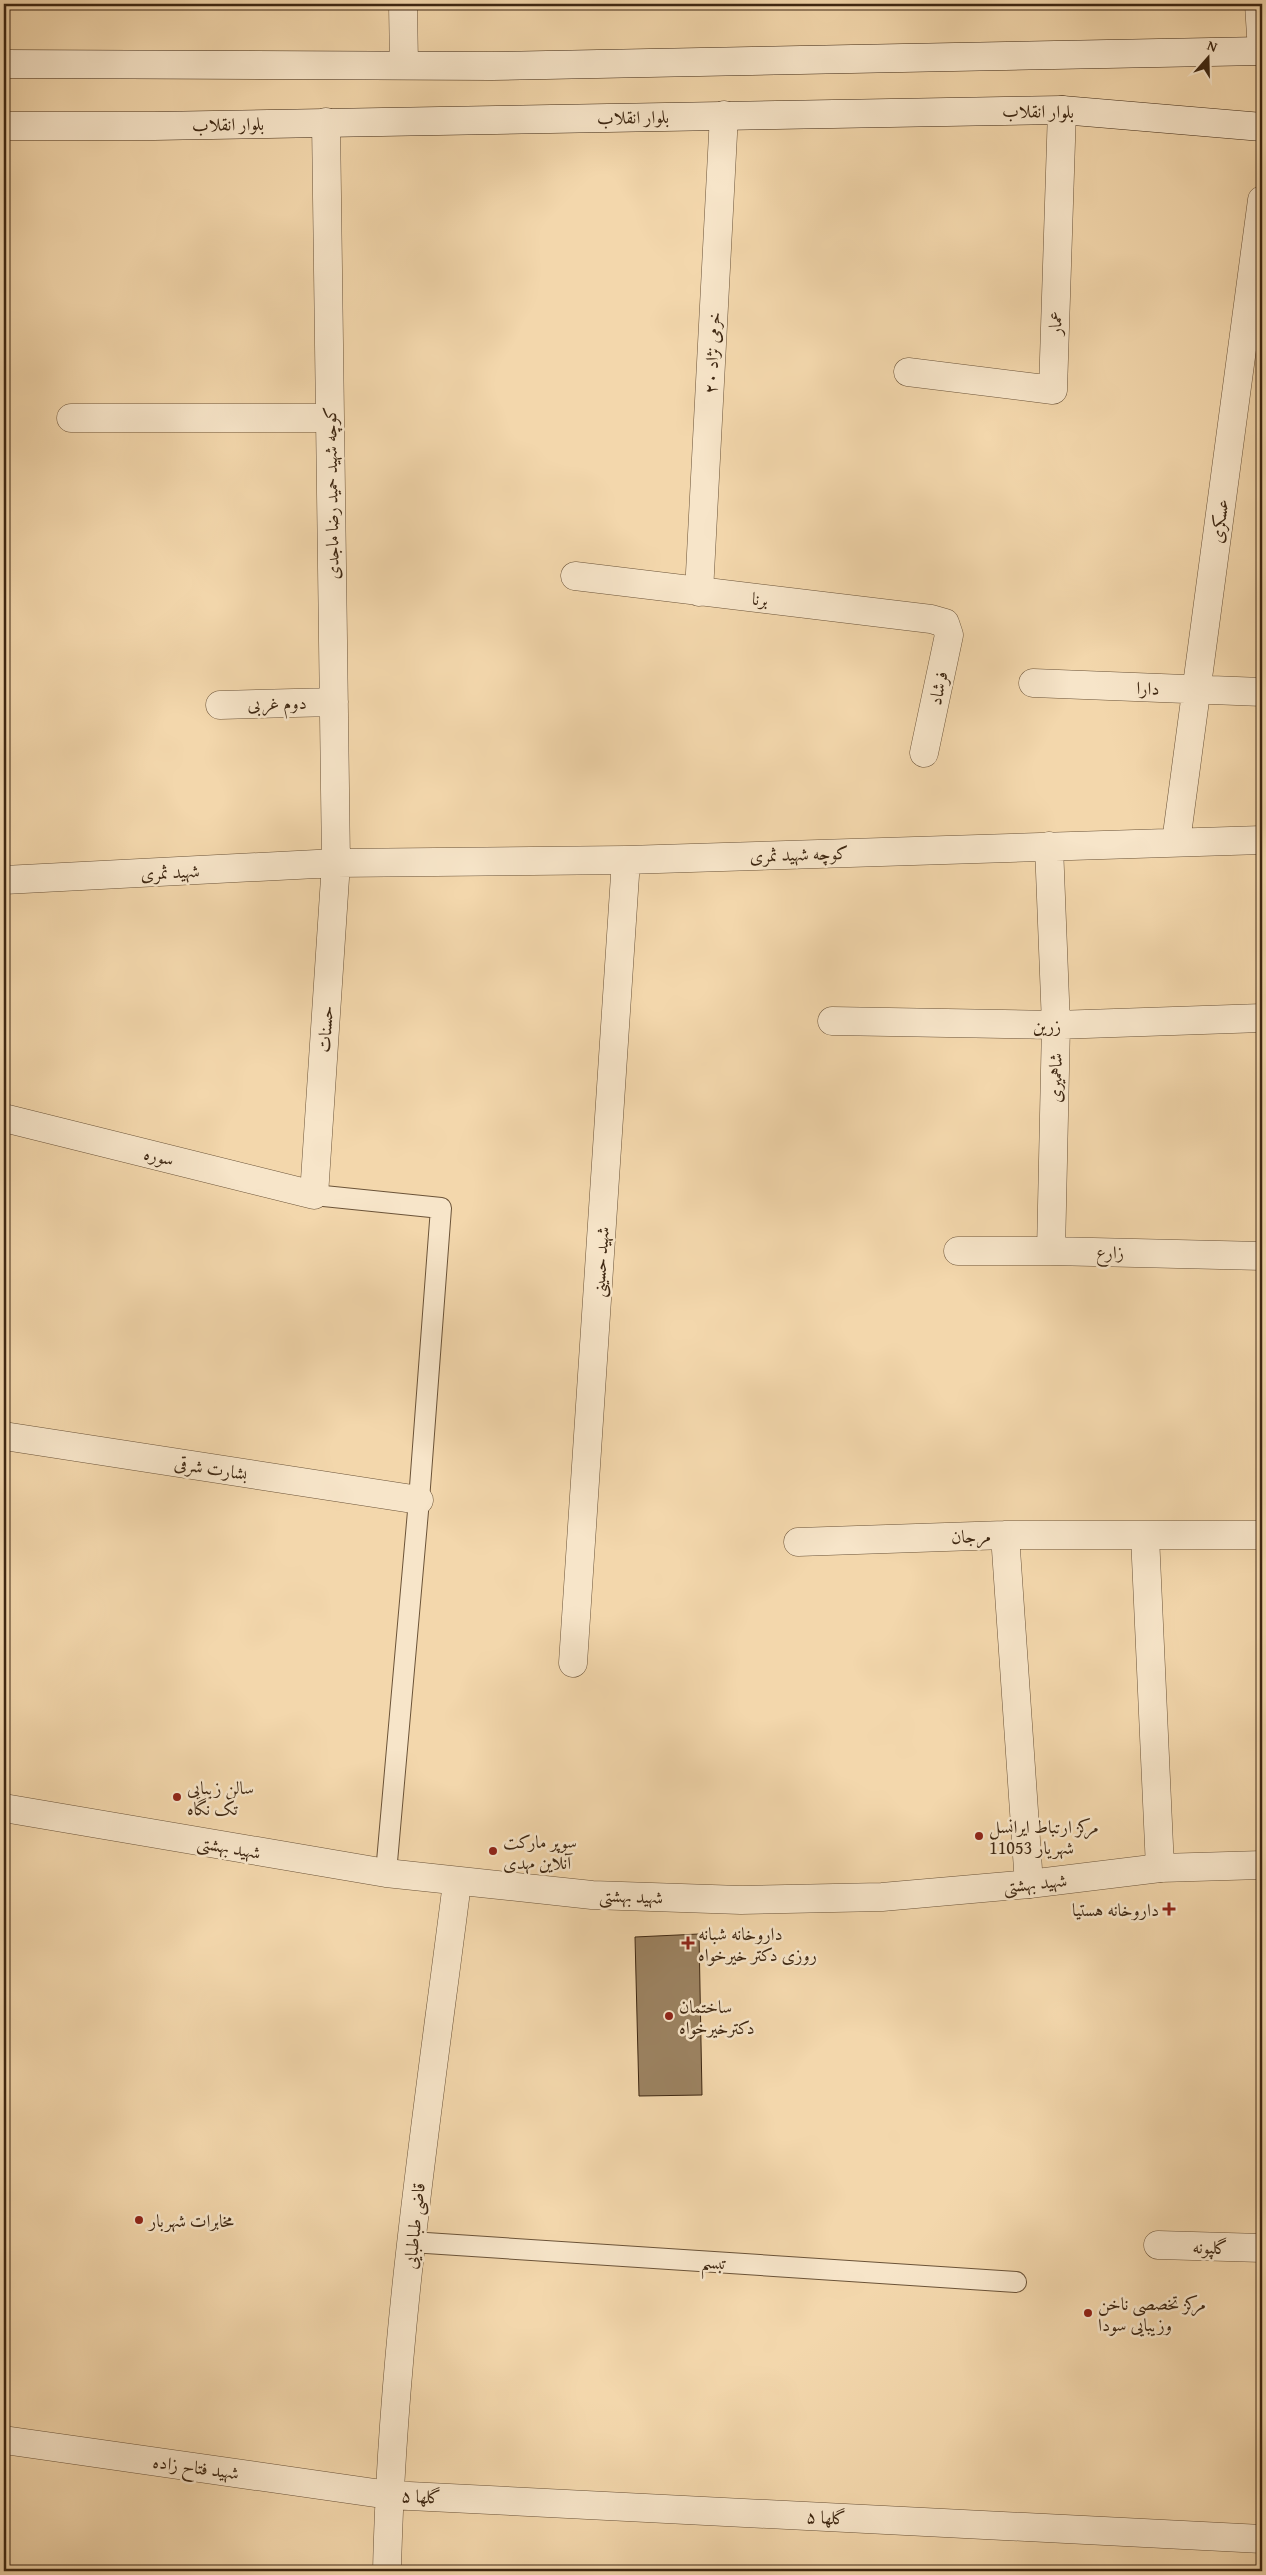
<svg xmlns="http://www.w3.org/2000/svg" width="1266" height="2575" viewBox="0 0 1266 2575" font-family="'Gentium Book Plus',Amiri,serif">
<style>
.building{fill:#9c8362;stroke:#3e2712}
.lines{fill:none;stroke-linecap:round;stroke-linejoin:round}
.service-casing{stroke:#6b5338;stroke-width:22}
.minor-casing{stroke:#6b5338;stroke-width:29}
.tertiary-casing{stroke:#6b5338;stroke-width:29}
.secondary-casing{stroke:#3e2712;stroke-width:29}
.service{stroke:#f7e5c9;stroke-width:20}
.minor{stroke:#f7e5c9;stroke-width:28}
.tertiary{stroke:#f7e5c9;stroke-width:28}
.secondary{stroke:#f7e5c9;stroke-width:28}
.poi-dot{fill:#8f2418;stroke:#f7e5c9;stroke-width:2}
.labels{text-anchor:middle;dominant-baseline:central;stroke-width:5;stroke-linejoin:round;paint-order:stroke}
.street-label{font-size:18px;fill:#3e2712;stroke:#f7e5c9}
.poi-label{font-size:18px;fill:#3e2712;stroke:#f7e5c9;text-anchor:start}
</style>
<rect width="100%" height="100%" fill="#f3d7ac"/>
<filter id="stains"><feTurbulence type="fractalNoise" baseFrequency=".004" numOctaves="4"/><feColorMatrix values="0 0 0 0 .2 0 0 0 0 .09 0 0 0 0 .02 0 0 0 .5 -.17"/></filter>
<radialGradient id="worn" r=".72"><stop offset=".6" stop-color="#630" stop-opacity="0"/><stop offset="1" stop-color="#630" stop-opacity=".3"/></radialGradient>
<path class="building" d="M1129,4H1198L1197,7L1129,8Z
M699,1934L702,2095L639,2096L635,1937Z"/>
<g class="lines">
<g class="service-casing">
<path id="service" d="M314,1195L441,1208L419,1500L386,1873
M411,2242L1016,2282"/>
</g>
<g class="minor-casing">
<path id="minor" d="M1259,4L1262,51
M908,372L1053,390L1062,110
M71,418H330
M575,576L931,619L945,623L949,635L924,753
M699,592L724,115
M1033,683L1262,692
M220,705L334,702
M1176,842L1262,200
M1049,846L1056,1025L1051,1251
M4,880L336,863L626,860L1262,840
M832,1021L1056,1025L1262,1018
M4,1118L314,1195L336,863L326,122
M958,1251H1051L1262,1256
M4,1436L419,1500
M1005,1535L1029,1884
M1145,1536L1160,1868
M798,1542L1005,1535H1262
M573,1663L626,860
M1158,2245L1262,2248
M4,2440L389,2495L1262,2539
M387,2571C392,2341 428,2111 457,1883"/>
</g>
<g class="tertiary-casing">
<path id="tertiary" d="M403,4L404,65
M4,1808L386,1873L592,1895L741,1900L882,1897L1029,1884L1160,1868L1262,1865"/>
</g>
<g class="secondary-casing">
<path id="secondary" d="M4,64L492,66L1262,51
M4,126H154L1062,110L1262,127"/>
</g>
<use href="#service" class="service"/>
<use href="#minor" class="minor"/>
<use href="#tertiary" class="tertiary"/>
<use href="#secondary" class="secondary"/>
</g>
<g class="poi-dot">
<circle cx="177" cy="1797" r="5"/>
<circle cx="979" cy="1836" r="5"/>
<circle cx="493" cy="1851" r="5"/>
<path d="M1166.5 1901.5h5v5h5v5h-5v5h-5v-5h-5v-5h5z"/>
<path d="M685.5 1935.5h5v5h5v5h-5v5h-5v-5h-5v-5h5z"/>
<circle cx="669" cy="2016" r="5"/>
<circle cx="139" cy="2220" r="5"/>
<circle cx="1088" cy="2313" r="5"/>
</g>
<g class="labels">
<g class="street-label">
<text transform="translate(1038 111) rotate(1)">بلوار انقلاب</text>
<text transform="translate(633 117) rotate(-1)">بلوار انقلاب</text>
<text transform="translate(228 124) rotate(-1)">بلوار انقلاب</text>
<text transform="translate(1055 323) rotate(-88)">عمار</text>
<text transform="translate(712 353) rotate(-87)">خرمی نژاد ۲۰</text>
<text transform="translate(331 493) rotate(-91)">کوچه شهید حمید رضا ماجدی</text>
<text transform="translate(1219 521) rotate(-82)">عسکری</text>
<text transform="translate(760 599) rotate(7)">برنا</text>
<text transform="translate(938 688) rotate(-78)">فرشاد</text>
<text transform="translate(1148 688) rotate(2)">دارا</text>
<text transform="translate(277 703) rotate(-1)">دوم غربی</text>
<text transform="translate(799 854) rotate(-2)">کوچه شهید ثمری</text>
<text transform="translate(170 872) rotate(-3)">شهید ثمری</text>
<text x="1047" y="1025">زرین</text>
<text transform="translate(325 1029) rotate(-86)">حسنات</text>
<text transform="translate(1055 1078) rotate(-89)">شاهمیری</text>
<text transform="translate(159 1156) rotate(14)">سوره</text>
<text transform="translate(1110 1252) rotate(1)">زارع</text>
<text transform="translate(600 1262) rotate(-86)">شهید حسینی</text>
<text transform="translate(211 1468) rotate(9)">بشارت شرقی</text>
<text transform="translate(971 1536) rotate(-2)">مرجان</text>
<text transform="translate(229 1847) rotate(10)">شهید بهشتی</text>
<text transform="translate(1035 1883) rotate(-6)">شهید بهشتی</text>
<text transform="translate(631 1896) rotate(2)">شهید بهشتی</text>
<text transform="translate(414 2226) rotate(-84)">قاضی طباطبایی</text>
<text transform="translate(1210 2247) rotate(2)">گلپونه</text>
<text transform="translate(714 2262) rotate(4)">تبسم</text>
<text transform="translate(196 2467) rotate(8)">شهید فتاح زاده</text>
<text transform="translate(421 2496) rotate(3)">گلها ۵</text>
<text transform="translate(826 2517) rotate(3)">گلها ۵</text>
</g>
<g class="poi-label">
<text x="187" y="1787">سالن زیبایی<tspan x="187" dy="21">تک نگاه</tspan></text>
<text x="989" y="1826">مرکز ارتباط ایرانسل<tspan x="989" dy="21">11053 شهریار</tspan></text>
<text x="503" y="1841">سوپر مارکت<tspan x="503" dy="21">آنلاین مهدی</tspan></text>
<text x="1159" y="1909" text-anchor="end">داروخانه هستیا</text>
<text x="698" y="1933">داروخانه شبانه<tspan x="698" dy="21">روزی دکتر خیرخواه</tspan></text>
<text x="679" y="2006">ساختمان<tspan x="679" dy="21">دکترخیرخواه</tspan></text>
<text x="149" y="2220">مخابرات شهربار</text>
<text x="1098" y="2303">مرکز تخصصی ناخن<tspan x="1098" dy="21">وزیبایی سودا</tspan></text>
</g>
</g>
<rect width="1266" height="2575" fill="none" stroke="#f3d7ac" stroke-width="20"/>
<rect x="5" y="5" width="1256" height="2565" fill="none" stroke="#3e2712" stroke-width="2.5"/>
<rect x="10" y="10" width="1246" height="2555" fill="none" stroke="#3e2712"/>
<g transform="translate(1208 58) rotate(20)" stroke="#f7e5c9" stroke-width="4" paint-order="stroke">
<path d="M0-4L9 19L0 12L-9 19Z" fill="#3e2712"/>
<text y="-8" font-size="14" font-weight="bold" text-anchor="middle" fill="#3e2712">N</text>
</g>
<rect width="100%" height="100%" filter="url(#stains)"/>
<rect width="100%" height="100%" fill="url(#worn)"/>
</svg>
